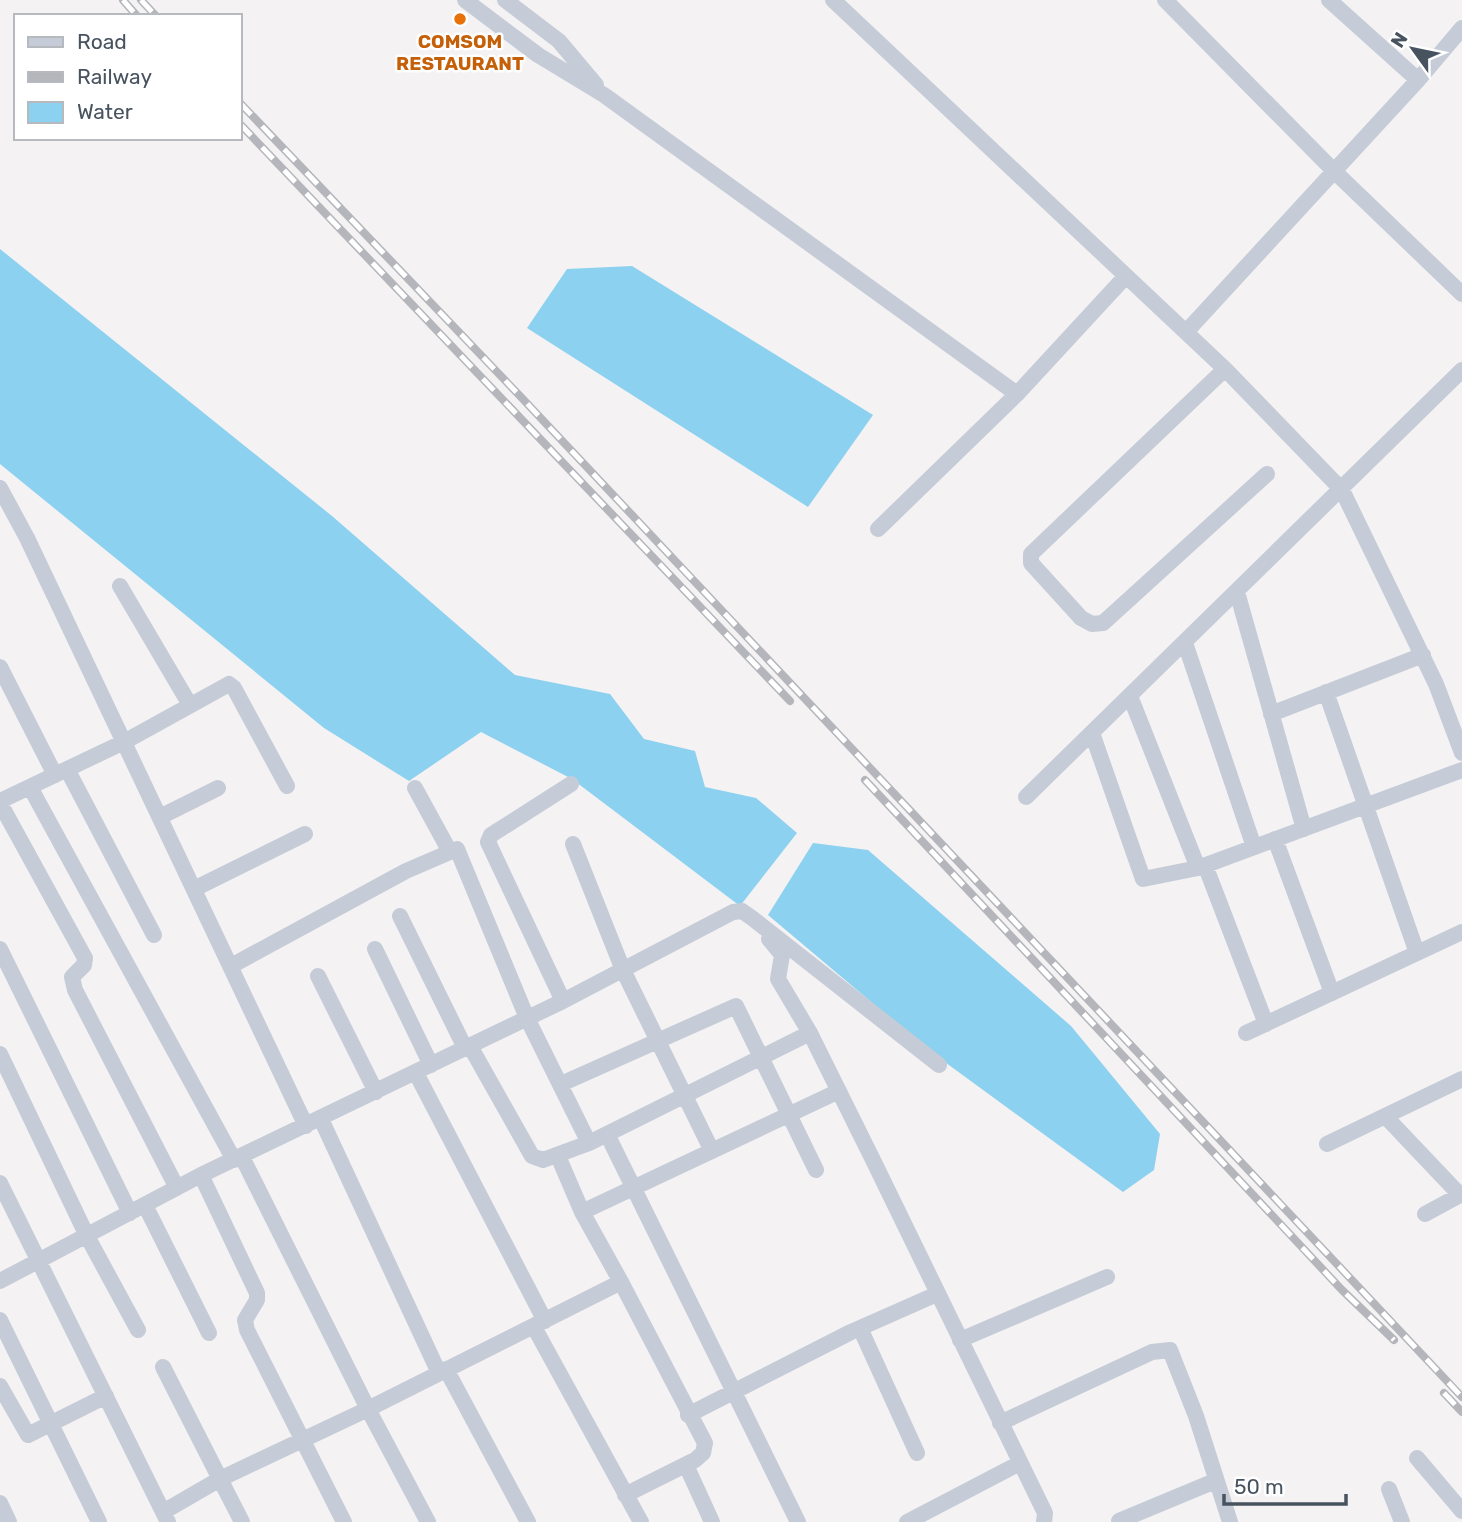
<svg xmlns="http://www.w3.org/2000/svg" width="1462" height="1522" viewBox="0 0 1462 1522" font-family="Rubik,sans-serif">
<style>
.water{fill:#8cd1f0}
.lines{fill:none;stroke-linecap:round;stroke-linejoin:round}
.minor{stroke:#c5ccd7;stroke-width:16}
.rail-casing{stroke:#b4b6bc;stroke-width:8}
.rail{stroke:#fff;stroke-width:5;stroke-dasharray:16;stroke-linecap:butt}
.food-dot{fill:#e8710a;stroke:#fff;stroke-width:2.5}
.labels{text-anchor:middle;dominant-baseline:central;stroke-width:5;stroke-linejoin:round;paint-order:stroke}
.food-label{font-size:19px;font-weight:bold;fill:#c56008;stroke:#fff}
</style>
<rect width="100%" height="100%" fill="#f4f2f2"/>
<path class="water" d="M0,249L332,516L515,675L610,694L644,739L695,751L705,787L756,798L797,833L740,906L572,779L481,732L409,781L324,728L0,464Z
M632,266L873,415L808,507L527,328L567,269Z
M813,843L868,850L1071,1026L1160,1134L1154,1170L1123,1192L927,1049L768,915Z"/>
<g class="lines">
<path class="minor" d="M465,0L538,55L604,95L1017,394
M505,0L559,41L596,85
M833,0L1225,369L1342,490L1436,684L1462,753
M1165,0L1334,171L1462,294
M1329,0L1418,80
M1186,332L1418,80L1462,28
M1225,369L1031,554V563L1081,618L1092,624L1103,623L1267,474
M0,488L27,538L306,1126
M878,529L1017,394L1126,276
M120,586L190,705
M1237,592L1304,829
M1185,643L1254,847
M0,667L55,775
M1326,692L1417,953
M1130,696L1198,868
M1271,714L1423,655
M1092,733L1143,879L1198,868L1462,770
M67,769L154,935
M30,787L234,1160
M415,788L450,852
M1026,797L1462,370
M0,801L124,742L229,684L234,688L287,786
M0,803L85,958L84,965L72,977L75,990L177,1188
M160,817L218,788
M1275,839L1332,993
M573,844L623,970L712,1151
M1205,865L1266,1024
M194,889L305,834
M400,916L465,1048
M769,939L782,955L778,979L810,1033L873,1160L1045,1513L1044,1522
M0,949L130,1213
M375,949L431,1065
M231,966L406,871L457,849L527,1018L589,1143
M318,976L376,1092
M563,1001L488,842L491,835L571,784
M1246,1033L1462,932
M470,1046L532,1156L543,1160L589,1143L810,1033
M0,1054L87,1236L138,1330
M416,1073L545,1321
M561,1084L736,1006L816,1170
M1385,1116L1460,1195
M321,1119L439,1373
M607,1134L798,1522
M1327,1144L1462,1079
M558,1156L582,1212
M242,1157L368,1409L220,1479L242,1522
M201,1175L257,1293V1300L245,1320L247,1330L344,1522
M0,1183L168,1522
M145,1205L209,1333
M1425,1214L1462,1194
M0,1281L201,1175L563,1001L733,912L742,911L752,918L939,1065
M621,1282L705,1443L703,1453L695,1460L625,1495
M0,1320L99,1522
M534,1327L641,1522
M860,1328L917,1453
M960,1340L1107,1277
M446,1369L528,1522
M0,1386L28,1435L106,1396
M688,1415L851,1332L937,1294
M1000,1423L1152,1352L1170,1350L1196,1416L1230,1522
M1417,1458L1462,1511
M686,1465L712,1522
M1389,1489L1402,1522
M0,1503L9,1522
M163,1512L220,1479L163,1367
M1119,1521L1215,1481
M428,1522L368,1409L621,1282L582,1212L839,1091
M907,1522L1020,1463"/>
<g class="rail-casing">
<path id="rail" d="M123,0L137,16
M141,0L156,16
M240,103L520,396L1462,1397
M240,124L790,701
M865,780L1342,1290L1394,1340
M1444,1393L1462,1412"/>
</g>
<use href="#rail" class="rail"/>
</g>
<circle class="food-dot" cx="460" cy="19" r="7"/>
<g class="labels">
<g class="food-label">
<text x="460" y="41">COMSOM<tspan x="460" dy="22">RESTAURANT</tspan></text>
</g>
</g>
<rect x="14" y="14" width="228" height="126" fill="#ffffff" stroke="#b6babf" stroke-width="2"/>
<rect x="28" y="37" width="35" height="10" fill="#c5ccd7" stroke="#b6babf" stroke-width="2"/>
<text x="77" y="49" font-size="21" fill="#485360">Road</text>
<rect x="28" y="72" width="35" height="10" fill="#b4b6bc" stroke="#b6babf" stroke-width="2"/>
<text x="77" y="84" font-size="21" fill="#485360">Railway</text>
<rect x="28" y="102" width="35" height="21" fill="#8cd1f0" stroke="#b6babf" stroke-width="2"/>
<text x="77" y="119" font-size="21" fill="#485360">Water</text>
<g transform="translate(1413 49) rotate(303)" stroke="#ffffff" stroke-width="5" paint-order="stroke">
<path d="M0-5L12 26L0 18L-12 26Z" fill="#485360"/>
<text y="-10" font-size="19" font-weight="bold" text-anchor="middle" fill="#485360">N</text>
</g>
<path d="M1224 1494v10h122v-10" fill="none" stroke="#485360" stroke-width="3.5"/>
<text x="1234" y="1494" font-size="21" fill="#485360" stroke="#ffffff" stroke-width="5" paint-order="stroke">50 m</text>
</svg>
